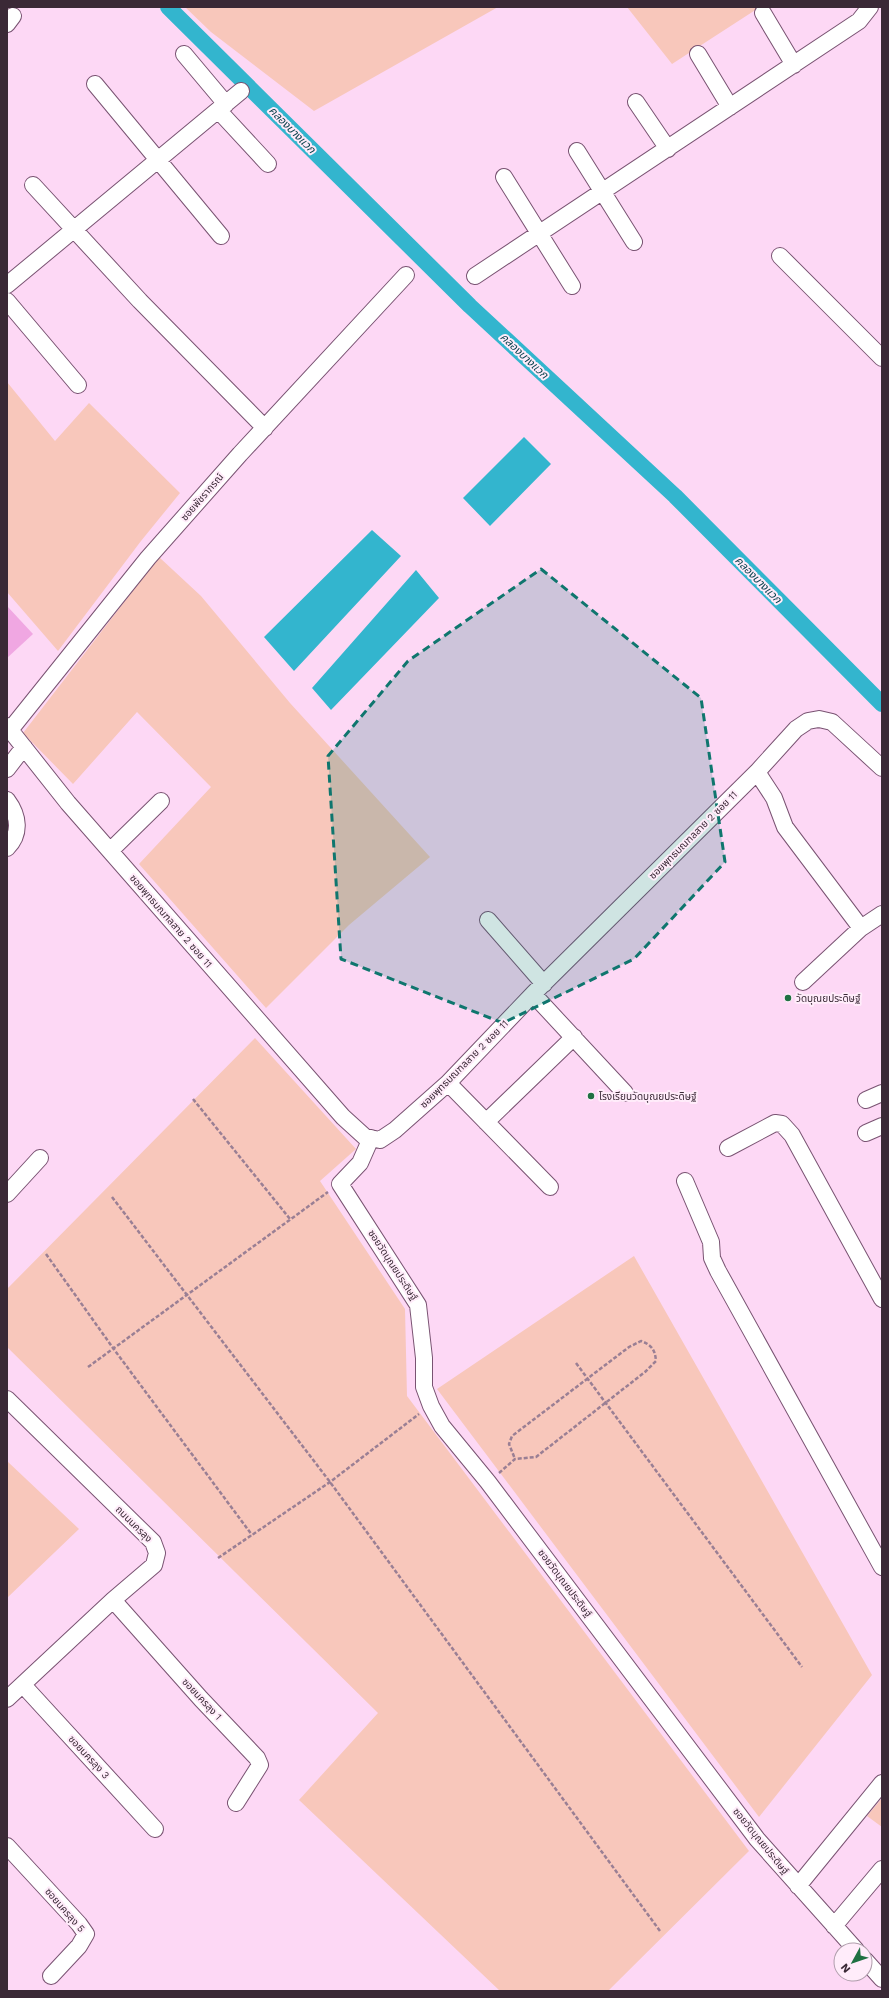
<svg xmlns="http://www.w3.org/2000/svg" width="889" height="1998" viewBox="0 0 889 1998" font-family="'Work Sans','Noto Sans Thai',sans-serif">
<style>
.green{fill:#f8c7bb}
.water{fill:#33b5ce}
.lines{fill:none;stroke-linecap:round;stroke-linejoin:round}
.canal{stroke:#33b5ce;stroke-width:16}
.building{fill:#f0a7e2}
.minor-casing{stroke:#795372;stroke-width:18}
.path{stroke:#9a7f94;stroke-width:2.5;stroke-dasharray:4 2;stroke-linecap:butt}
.minor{stroke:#fff;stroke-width:16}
.marked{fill:#0f766e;fill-opacity:0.2;stroke:#0f766e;stroke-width:3;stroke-dasharray:8 5;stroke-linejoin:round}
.poi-dot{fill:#1f7142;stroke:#ffecfa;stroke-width:1.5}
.labels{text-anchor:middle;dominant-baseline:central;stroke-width:4;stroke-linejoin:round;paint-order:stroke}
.street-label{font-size:10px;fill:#3a2936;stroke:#ffecfa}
.poi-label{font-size:10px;fill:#3a2936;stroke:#ffecfa;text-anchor:start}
.water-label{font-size:11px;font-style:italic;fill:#0a434d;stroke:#ffecfa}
</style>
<rect width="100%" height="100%" fill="#fdd8f5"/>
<path class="green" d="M185,7H498L314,111L211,32Z
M627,7H760L672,64Z
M7,382L55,441L89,403L180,493L141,541L58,651L7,592Z
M159,557L201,596L290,703L430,857L349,925L266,1008L139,864L211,787L137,712L73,784L23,733Z
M255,1038L356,1149L320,1181L405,1309L407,1396L749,1851L608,1991H500L299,1800L378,1713L7,1347V1289Z
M634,1256L872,1675L759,1817L437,1389Z
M7,1461L79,1529L7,1598Z
M882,1798V1827L867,1816Z"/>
<path class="water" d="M524,437L551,464L490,526L463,498Z
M372,530L401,556L294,671L264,637Z
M416,570L439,598L331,710L312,688Z"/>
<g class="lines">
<path class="canal" d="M168,7L470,306L675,496L882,704"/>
</g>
<path class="building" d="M7,606L33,634L7,658Z"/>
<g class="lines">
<g class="minor-casing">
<path id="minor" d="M763,13L794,65
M7,24L13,16
M184,54L226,104
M698,54L730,107
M95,84L221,236
M636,102L668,149
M218,110L268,164
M577,151L634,242
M504,177L572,286
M33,185L140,301L265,428
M780,256L882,358
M475,276L859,21L870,7
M7,285L241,91
M7,301L78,385
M7,726L68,803L343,1117L365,1137L380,1140L395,1130L448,1083L533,994L757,772L796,729L808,721L819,719L832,722L882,768
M10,730L148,558L240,454L406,275
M7,769L24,747
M757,772L774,798L785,827L861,928L882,914
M7,800C19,816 21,834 7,848
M110,851L161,801
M488,920L544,984
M803,982L861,928
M533,994L625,1093
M448,1083L550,1187
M866,1100L882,1093
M486,1122L574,1037
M866,1133L882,1126
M371,1138L360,1163L340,1184L418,1305L424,1358V1387L431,1406L442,1426L488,1482L757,1839L856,1950
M728,1148L775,1123L782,1124L792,1135L882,1299
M685,1181L711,1242L712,1258L718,1271L882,1567
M7,1194L40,1158
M7,1399L153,1542L157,1553L154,1565L113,1600L7,1699
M113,1600L201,1699L257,1758L260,1765L236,1803
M23,1685L155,1829
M7,1846L79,1924L86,1934L79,1946L51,1976
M798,1886L882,1783
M834,1926L882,1869
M865,1960L882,1979"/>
</g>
<path class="path" d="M193,1099L290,1219
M112,1197L330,1482L660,1931
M46,1254L113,1348L252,1535
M576,1363L802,1667
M88,1367L328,1192
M499,1473L515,1459L536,1457L645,1372L656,1361C655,1350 652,1345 641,1341L629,1347L512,1436L509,1444L515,1459
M218,1558L330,1482L419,1414"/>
<use href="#minor" class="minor"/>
</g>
<path class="marked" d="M541,569L701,698L725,862L634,959L503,1023L341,959L328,756L408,661Z"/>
<g class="poi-dot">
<circle cx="788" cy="998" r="4"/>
<circle cx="591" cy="1096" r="4"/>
</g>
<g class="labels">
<g class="street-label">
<text transform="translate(202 497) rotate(-49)">ซอยพัชราภรณ์</text>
<text transform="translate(693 835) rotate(-45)">ซอยพุทธมณฑลสาย 2 ซอย 11</text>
<text transform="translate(171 921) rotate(49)">ซอยพุทธมณฑลสาย 2 ซอย 11</text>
<text transform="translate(464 1064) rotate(-45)">ซอยพุทธมณฑลสาย 2 ซอย 11</text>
<text transform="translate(393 1265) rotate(57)">ซอยวัดบุณยประดิษฐ์</text>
<text transform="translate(134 1524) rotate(45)">ถนนนครลุง</text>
<text transform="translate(565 1583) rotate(53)">ซอยวัดบุณยประดิษฐ์</text>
<text transform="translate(202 1699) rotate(47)">ซอยนครลุง 1</text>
<text transform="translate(89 1757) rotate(47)">ซอยนครลุง 3</text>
<text transform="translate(761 1841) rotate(51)">ซอยวัดบุณยประดิษฐ์</text>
<text transform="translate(65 1910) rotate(49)">ซอยนครลุง 5</text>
</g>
<g class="poi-label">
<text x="796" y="998">วัดบุณยประดิษฐ์</text>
<text x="599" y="1096">โรงเรียนวัดบุณยประดิษฐ์</text>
</g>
<g class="water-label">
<text transform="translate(292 130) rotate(45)">คลองบางแวก</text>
<text transform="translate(524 356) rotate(43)">คลองบางแวก</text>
<text transform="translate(758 580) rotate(45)">คลองบางแวก</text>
</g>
</g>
<rect width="889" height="1998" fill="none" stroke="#3a2936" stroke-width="16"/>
<g transform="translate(853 1962) rotate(230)"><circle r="19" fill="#ffecfa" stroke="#b09eac"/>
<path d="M0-3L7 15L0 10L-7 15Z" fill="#1f7142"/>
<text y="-6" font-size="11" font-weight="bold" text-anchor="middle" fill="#3a2936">N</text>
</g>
</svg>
